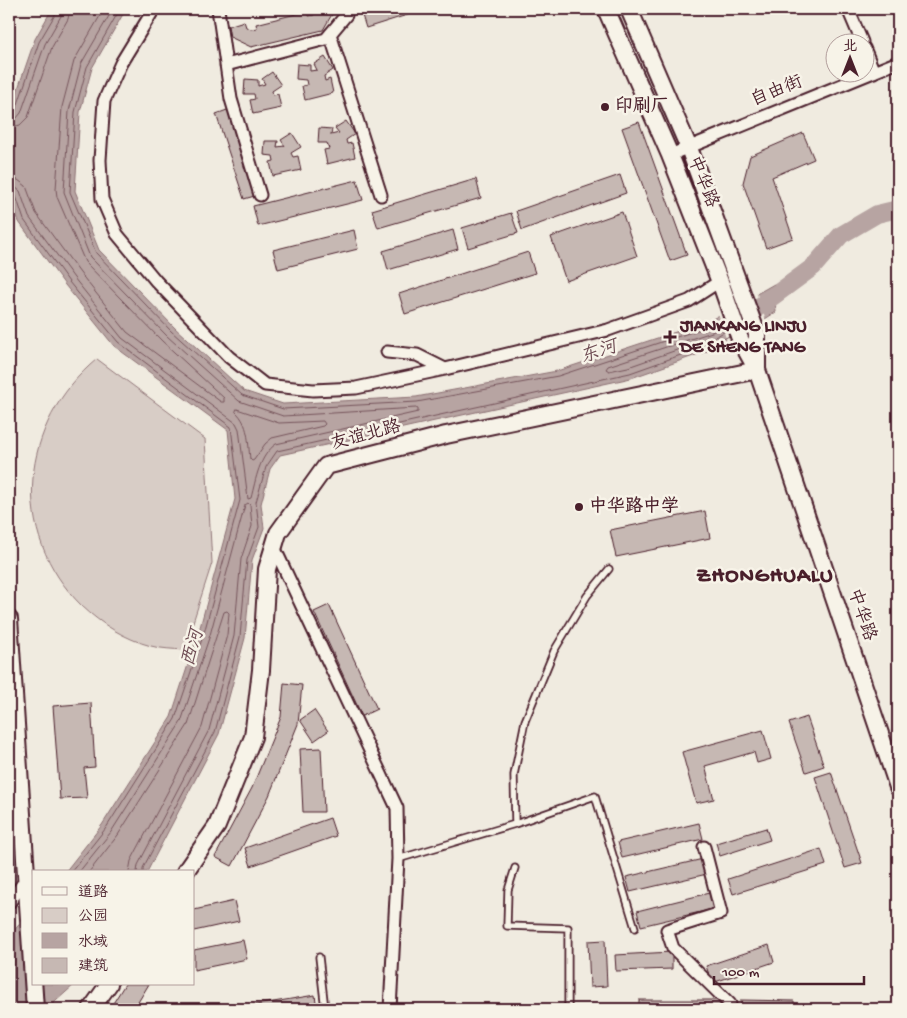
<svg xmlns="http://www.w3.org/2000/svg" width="907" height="1018" viewBox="0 0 907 1018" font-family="'Gochi Hand','LXGW WenKai TC',sans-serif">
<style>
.green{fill:#d8cdc6;stroke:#917678}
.water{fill:#b7a4a2;stroke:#8b6f72}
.pier{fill:#f0ebe0}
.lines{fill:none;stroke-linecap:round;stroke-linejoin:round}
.shore{stroke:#76545b;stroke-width:1}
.river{stroke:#b7a4a2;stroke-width:18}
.building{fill:#c6b8b3;stroke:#4a1f2b}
.lane-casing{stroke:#4a1f2b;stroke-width:9}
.street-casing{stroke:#4a1f2b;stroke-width:15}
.secondary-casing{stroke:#4a1f2b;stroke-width:20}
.lane{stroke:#f7f3e8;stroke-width:5.5}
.street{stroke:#f7f3e8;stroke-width:11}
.secondary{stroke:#f7f3e8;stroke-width:16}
.poi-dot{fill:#4a1f2b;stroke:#f7f3e8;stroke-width:2}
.labels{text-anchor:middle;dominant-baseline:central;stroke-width:5;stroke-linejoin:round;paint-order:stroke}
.street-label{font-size:18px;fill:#4a1f2b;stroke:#f7f3e8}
.poi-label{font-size:18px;font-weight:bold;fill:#4a1f2b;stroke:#f7f3e8;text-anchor:start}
.water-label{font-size:19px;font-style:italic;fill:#704e55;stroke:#f7f3e8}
.district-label{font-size:22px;font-weight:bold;letter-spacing:1px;fill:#4a1f2b;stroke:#f7f3e8}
</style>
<rect width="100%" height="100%" fill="#f0ebe0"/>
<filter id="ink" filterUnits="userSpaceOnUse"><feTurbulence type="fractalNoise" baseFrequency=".02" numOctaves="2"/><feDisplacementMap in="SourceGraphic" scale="10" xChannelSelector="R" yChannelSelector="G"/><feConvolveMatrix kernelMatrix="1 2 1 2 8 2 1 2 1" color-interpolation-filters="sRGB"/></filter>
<g filter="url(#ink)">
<path class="green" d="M97,359L205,439L212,563L184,650C173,649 161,649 151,646C125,639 101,624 82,606C8,533 20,423 97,359Z"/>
<path class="water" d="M52,9H126L92,68L80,112L75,191L99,250L175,328L244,391L283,404L416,397L557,371L709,321L774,284L776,312L722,346L631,378L280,455L270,469L261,504L264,528L252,560L245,638L219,734L147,872H65L102,825L171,717L199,631L235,499L228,430L114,346L65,285L19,222L9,190V115L35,39Z
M34,908V984H75L47,1009H9V936Z"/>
<path class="pier" d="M756,291L766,321L728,345L718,313Z"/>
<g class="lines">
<path class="shore" d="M120,9L87,67L75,112L70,192L96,253L171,331L242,395L283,409L417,402L558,376L710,326L723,319
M9,114L13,113L16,110L39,42L56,13V9
M9,120L16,119L21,113L45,44L61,16L63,9
M9,128L20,125L28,117L52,47L68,19L70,9
M9,178L18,180L26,186L36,213L80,273L127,332L221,402H224V398L162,341L85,262L57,197L56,189L62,107L74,61L104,9
M9,186L15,187L20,191L29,217L74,278L122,338L236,423L239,429L248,499L251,498C256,479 259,456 276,444L418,412V409L416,408L283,416L239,401L167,336L90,257L64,192L69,111L81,64L113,9
M9,192L13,193L16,196L24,220L69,282L118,342L231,427L240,500L204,633L175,719L106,828L71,872
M725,325L712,332L608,366L606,369L609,371L628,367L717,336L727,330
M237,409L279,423L323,421L325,424L323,426L272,438L265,444L254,460L252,461L250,459C248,442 249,424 236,412Z
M79,872L111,832L181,722L210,635L245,505L248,503L250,505L252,526L241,559L234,636L209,730L138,865L137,872
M89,872L118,835L188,725L224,612L227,611L229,613L227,635L202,727L131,861L129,872
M143,872V868L215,732L240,637L247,560L259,527L256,502L266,467L277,451L630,373L720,341L729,336"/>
<path class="river" d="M756,309L813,267L841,235L877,214L898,209"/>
</g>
<path class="building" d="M317,9H335L323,30L251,47L230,37L228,26L244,21L246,27L251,29L257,28L256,24L308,11L309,16L314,15Z
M360,9H426L366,28Z
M325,57L333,70L324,76L325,81L330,79L333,93L305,100L302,86L307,85L306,80L296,79L297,64L310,65V71L317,70L314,64Z
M272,72L281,85L272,91L273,95L278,94L281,108L253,114L250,100L255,99L254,94H244L245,79L258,80V86L265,84L262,79Z
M230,109L258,195L244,199L216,114Z
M346,121L355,134L346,140L347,144L352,143L355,157L327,164L324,150L329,149L327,143H318L319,128L332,129L331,135L339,133L335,128Z
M639,122L687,255L670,261L622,128Z
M292,133L301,147L291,153L293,157L298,156L301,170L273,176L270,162L274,161L273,156L264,155L265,141H278L277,147L285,146L281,140Z
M803,133L814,159L772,177L793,238L766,248L743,183L750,156Z
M620,175L626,193L522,230L516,211Z
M476,179L481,198L378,228L372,210Z
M357,180L363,200L258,226L253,206Z
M622,212L637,256L566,281L551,237Z
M511,213L518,233L468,248L462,228Z
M354,230L358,249L278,269L273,250Z
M453,230L458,249L388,270L383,251Z
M528,252L535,273L405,314L399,294Z
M705,511L710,538L616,557L610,530Z
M329,605L377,709L362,716L314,612Z
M284,683L302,685L298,724L269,796L232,866L215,857L252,788L281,717Z
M91,703L95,767L84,768L87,798L60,799L53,706Z
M314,710L328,731L314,741L300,720Z
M807,717L824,766L806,772L789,723Z
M763,730L771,759L757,763L754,752L705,766L714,799L696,803L682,752Z
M321,748L324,812H303L300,749Z
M831,772L862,863L845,868L815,777Z
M330,818L336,836L251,866L245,848Z
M699,823L703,839L622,858L618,842Z
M766,828L770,840L720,856L716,843Z
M821,849L826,865L733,894L728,879Z
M703,859L707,874L630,892L626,877Z
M709,893L713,909L641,926L637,911Z
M234,901L239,921L194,931V910Z
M243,940L247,959L194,970V950Z
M605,940L607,986L590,987L588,941Z
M769,945L774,962L712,983L706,966Z
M672,952V969L616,971L615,955Z
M125,984H149L134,1009H119L112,1005Z
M315,995L317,1009H232Z
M639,1000H720V1009H639Z
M741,1000L794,1001V1009H741Z"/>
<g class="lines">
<g class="lane-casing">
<path id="lane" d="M515,824L514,775L525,721L554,651L587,596L609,569
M398,859L515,824L595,796L635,928
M515,868L508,890L507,926L568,928V1009
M319,957L325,1009"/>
</g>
<g class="street-casing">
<path id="street" d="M154,9L121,63L104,101L100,160L102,199L117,234L156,281L229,357L265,385L313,390L356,388L445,369
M218,9L231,99L260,195
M848,9L862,42
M330,34L381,195
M864,48L874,72
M226,65L326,39L346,15L344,9
M670,155L898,62
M387,352L417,355L445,369L608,330L689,301L720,281
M274,547L397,808L398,859L390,1009
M9,825H22
M704,847L721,913L667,930L673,948L730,1004V1009
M9,903L26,879"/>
</g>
<g class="secondary-casing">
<path id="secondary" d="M606,9L670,155L722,287L740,339L757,370L898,787
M629,9L689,148L757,334V368
M9,619L35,1009
M185,872L217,826L253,737L261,670L267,569L278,533L326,466L446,435L757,370
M91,1009L109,984"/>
</g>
<use href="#lane" class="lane"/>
<use href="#street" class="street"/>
<use href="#secondary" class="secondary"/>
</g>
</g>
<g class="poi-dot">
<circle cx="605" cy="107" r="5"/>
<path d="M667.5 329.5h5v5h5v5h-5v5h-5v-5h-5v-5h5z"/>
<circle cx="579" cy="507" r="5"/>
</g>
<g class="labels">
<g class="street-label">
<text transform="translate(777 92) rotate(-22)">自由街</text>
<text transform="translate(702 182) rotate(68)">中华路</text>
<text transform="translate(366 436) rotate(-15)">友谊北路</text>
<text transform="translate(861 615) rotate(71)">中华路</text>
</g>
<g class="poi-label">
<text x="615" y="107">印刷厂</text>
<text x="680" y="327">JIANKANG LINJU<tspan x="680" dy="21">DE SHENG TANG</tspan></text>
<text x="589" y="507">中华路中学</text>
</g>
<g class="water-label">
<text transform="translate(599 353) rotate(-18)">东河</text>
<text transform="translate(194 648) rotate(-74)">西河</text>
</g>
<g class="district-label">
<text x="765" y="577">ZHONGHUALU</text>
</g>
</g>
<rect width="907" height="1018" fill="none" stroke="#f7f3e8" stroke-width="30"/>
<rect x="15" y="15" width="877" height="988" fill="none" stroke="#4a1f2b" stroke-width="2" filter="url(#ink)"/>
<rect x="32" y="870" width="162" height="115" fill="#f7f3e8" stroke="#b29e9c"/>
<rect x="42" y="887" width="25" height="8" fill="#f7f3e8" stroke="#b29e9c"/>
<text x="78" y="896" font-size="15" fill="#4a1f2b">道路</text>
<rect x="42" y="908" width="25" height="15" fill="#d8cdc6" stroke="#b29e9c"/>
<text x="78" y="920" font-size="15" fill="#4a1f2b">公园</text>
<rect x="42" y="933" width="25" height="15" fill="#b7a4a2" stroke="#b29e9c"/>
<text x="78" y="946" font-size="15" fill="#4a1f2b">水域</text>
<rect x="42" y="958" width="25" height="15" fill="#c6b8b3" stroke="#b29e9c"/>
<text x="78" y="970" font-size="15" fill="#4a1f2b">建筑</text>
<g transform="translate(850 58)"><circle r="24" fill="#f7f3e8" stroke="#b29e9c"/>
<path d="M0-4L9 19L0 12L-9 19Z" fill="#4a1f2b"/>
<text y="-8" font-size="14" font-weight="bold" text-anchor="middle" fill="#4a1f2b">北</text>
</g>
<path d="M714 976v8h150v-8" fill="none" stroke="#4a1f2b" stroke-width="2.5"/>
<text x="722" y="976" font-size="15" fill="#4a1f2b" stroke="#f7f3e8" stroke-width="4" paint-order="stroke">100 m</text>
</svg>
